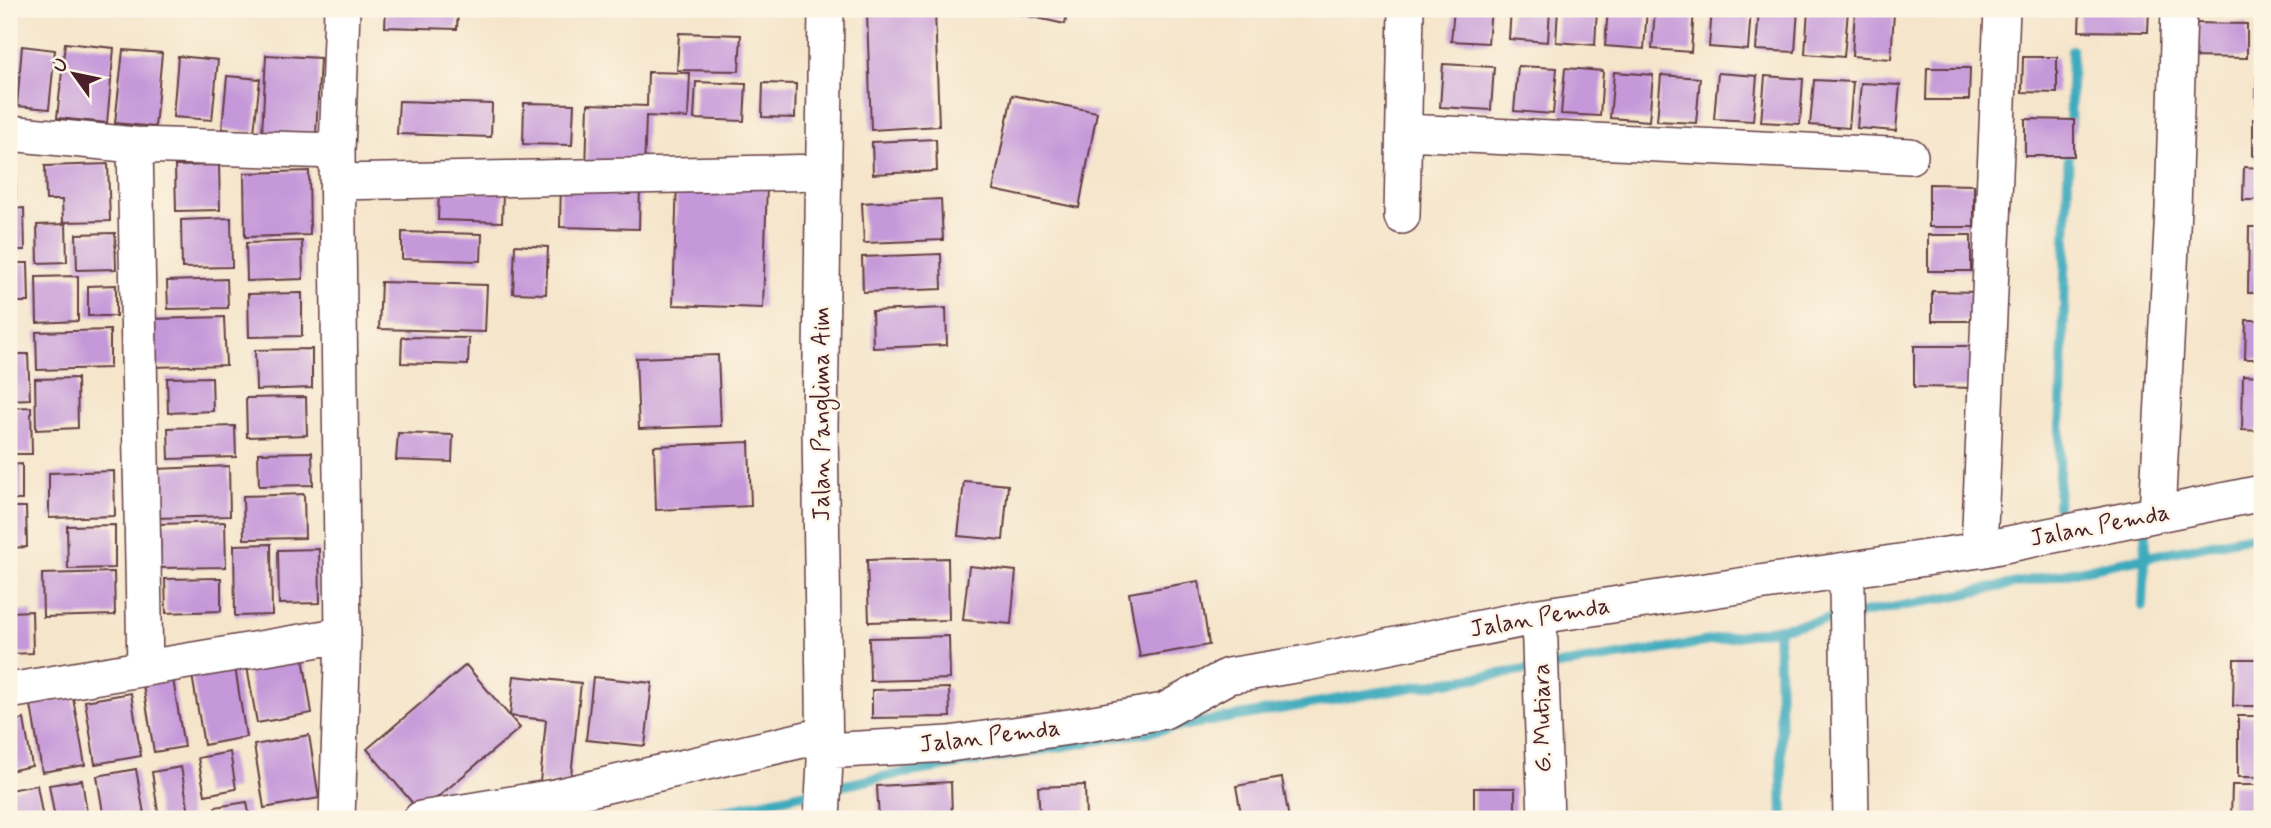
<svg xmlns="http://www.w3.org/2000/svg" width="2271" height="828" viewBox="0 0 2271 828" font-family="Mynerve,sans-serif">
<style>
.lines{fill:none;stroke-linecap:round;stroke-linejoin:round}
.stream{stroke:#3eaabd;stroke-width:10}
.building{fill:#c598d9}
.minor-casing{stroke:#643d43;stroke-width:38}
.minor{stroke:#fff;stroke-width:35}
.labels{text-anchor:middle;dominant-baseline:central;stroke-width:5;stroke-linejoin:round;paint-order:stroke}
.street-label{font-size:24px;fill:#4a1f2b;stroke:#fcf5e5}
</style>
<rect width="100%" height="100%" fill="#fcf5e5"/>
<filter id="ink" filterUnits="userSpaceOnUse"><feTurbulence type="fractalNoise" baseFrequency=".0143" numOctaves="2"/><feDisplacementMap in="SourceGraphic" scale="14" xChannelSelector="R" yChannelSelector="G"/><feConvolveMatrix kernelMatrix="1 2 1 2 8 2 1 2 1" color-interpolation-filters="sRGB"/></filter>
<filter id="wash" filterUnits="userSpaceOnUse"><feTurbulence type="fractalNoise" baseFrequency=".00686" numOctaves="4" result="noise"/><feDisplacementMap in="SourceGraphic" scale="28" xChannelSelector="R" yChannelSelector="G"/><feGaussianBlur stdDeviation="1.57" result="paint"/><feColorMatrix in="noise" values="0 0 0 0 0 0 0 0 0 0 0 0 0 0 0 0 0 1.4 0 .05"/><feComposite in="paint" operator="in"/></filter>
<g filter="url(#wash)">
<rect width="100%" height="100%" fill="#f5e5ca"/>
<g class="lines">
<path class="stream" d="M2070,130L2072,50
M2058,506L2069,145
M2143,606L2146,535
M1778,628L1783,819
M684,819L888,776L1374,693L1671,648L1918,603L2262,534"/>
</g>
<g id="blocks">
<path class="building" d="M386,9H458L457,29L385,27Z
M995,9H1068L1065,24Z
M1454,9H1491L1488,43L1451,41Z
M1511,9H1550L1548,42L1509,39Z
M1558,9H1597L1595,45L1556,42Z
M1608,9H1647L1644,49L1605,46Z
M1655,9H1694L1691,52L1652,49Z
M1712,9H1751L1748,50L1709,47Z
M1759,9H1798L1795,52L1756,50Z
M1808,9L1848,11L1844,57L1805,54Z
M2080,9H2149L2148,32L2079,31Z
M935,10L939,126L871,130L867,13Z
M1855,11L1894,13L1891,59L1852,56Z
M2190,23L2247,24V58L2189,57Z
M679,33L741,35L739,71L677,70Z
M65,43L114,48L107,123L57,118Z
M22,46L55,50L49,109L17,106Z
M123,50L162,53L155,127L115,123Z
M266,55L320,58L316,136L262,134Z
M178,56L218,60L212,120L173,117Z
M2023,57H2057V93L2022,92Z
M1443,64L1494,67L1491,110L1440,107Z
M1518,66L1557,68L1553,114L1514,111Z
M1565,68L1603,71L1600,116L1561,114Z
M1927,68H1970L1969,100H1926Z
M648,72L690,73L688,118L646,116L644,173L586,171L588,104L647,106Z
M1614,72L1653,75L1649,121L1610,118Z
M1718,73L1757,76L1753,121L1714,119Z
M1661,75L1700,78L1696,123L1657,121Z
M227,76L260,79L254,132L222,129Z
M1765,76L1803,79L1800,124L1761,122Z
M2256,76H2262V104H2256Z
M1814,80L1853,82L1849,128L1810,125Z
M696,82L746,84L744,121L694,119Z
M763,83L796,84L795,118L762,117Z
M1861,83L1900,85L1896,131L1857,128Z
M1012,95L1097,112L1079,208L993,190Z
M399,101L492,104L491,137L397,134Z
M524,103L574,104L572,145L523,144Z
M2025,119L2074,120V156H2025Z
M2253,119H2262V156H2253Z
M936,139L937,171L873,174L872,142Z
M9,160H15L16,198H9Z
M108,164L110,221L63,222L62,200H46L45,166Z
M219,165L220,210L176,211L175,166Z
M2244,167L2262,168V200H2243Z
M309,171L310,235L245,237L244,173Z
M677,180L767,183L763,308L673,305Z
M561,181L640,184L639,229L560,227Z
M1929,184L1974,185V227H1929Z
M439,191L503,192L502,222L438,220Z
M941,199L943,240L864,243L862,203Z
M24,208L25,250H9V209Z
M231,218L232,267L182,268L181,220Z
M66,224L67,262L38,263L37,225Z
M2249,227H2262V293H2248Z
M402,232L482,234L481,261L402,259Z
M115,233L116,269L77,270L76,234Z
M1928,235H1971V271H1928Z
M302,241L303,279L247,281L246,243Z
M515,245L548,247L546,294L513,293Z
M941,254L942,289L863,292L862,257Z
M9,263H28L29,302H9Z
M78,276V321L37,323L36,277Z
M227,279L228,308L168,309L167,281Z
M381,282L487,285L485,332L379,329Z
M116,285V316H88V286Z
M1932,291L1976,292L1975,321H1932Z
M302,293V336L249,337L248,294Z
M946,308L947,345L873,348L872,311Z
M224,317L226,365L153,367L152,319Z
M2246,320H2262V359H2245Z
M110,330V368L37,370L36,332Z
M402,337L469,338L468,365L401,363Z
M1914,346H1980V388L1914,387Z
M312,349V388L256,390L255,350Z
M9,354H28L30,399L9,400Z
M718,355L721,426L639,429L636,358Z
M2243,375L2262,376V431L2242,430Z
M212,377L213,411L168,413L167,378Z
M77,378L78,428L36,430L35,379Z
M306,397L307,435L247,437L246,398Z
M31,407L32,454H9V408Z
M235,426L236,457L169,459L168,428Z
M398,433L453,435L452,462L396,460Z
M749,442L751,506L656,510L654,446Z
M312,452L313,485L259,486L258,453Z
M22,464V500H9V465Z
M229,466L230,516L156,518L155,469Z
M114,471L115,516L49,518V473Z
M964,481L1008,485L1003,540L958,536Z
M304,494L305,538L244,539L243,496Z
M9,507H26L27,547L9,548Z
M225,522L226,567L161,568L160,524Z
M115,525V568L68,569L67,526Z
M271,544L272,615L235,616L234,545Z
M319,549L320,603L279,604L278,550Z
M948,558L949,620L869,622L867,560Z
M9,562H13V598H9Z
M969,566L1016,571L1011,624L963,620Z
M114,572L115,615L43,617L42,574Z
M221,578V611L166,613L165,579Z
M1199,581L1209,645L1140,657L1129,593Z
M32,611L33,653L9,654V612Z
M949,636L950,679L870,681L869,638Z
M302,651L312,713L257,723L246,661Z
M2234,659H2262V706H2233Z
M466,665L520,728L420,812L367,749Z
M235,667L246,737L204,745L192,675Z
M514,676L581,683L570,785L540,782L546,720L510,716Z
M593,677L652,683L645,746L586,740Z
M173,679L184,747L154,752L143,685Z
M949,688L950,717L872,718V690Z
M131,693L141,756L95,764L85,701Z
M73,698L85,765L42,772L31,705Z
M2238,716H2262V777H2238Z
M24,719L32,766L9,771V722Z
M309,735L319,798L264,808L254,745Z
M230,752L236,789L205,795L198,758Z
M181,767L190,819H159L152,772Z
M136,769L145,819H104L97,776Z
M1282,778L1289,819H1242L1236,786Z
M82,780L88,819H55L49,785Z
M951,782L952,818L879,819L877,786Z
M37,785L43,819H9V790Z
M1085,785L1086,819H1040L1038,787Z
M2232,785H2262V819H2231Z
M1474,788H1515V819H1474Z
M247,802L250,819H217L215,807Z"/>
</g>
</g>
<g filter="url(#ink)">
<use href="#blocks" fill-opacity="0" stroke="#643d43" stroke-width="2"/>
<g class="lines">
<g class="minor-casing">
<path id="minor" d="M1405,132L1910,156
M9,133L135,145L337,151
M135,145L145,668
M338,182L824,172
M1402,216L1406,9
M2157,514L2173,209L2179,9
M1979,550L2002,9
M1842,571L1847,588L1851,819
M1539,616L1546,819
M9,691L343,635
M824,751L949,744L1069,727L1164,711L1228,676L1307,663L1539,616L1979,550L2262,493
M337,819L343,635L337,151L342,9
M421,819L555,797L824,735
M822,819L825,761L820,427L826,9"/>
</g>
<use href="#minor" class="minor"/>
</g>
</g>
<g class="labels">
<g class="street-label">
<text transform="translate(822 414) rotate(-90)">Jalan Panglima Aim</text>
<text transform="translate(2100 526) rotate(-11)">Jalan Pemda</text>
<text transform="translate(1540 618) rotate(-10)">Jalan Pemda</text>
<text transform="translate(1543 718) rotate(-91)">G. Mutiara</text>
<text transform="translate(990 737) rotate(-7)">Jalan Pemda</text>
</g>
</g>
<rect width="2271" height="828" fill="none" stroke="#fcf5e5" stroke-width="35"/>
<g transform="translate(74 74) rotate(303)" stroke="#fcf5e5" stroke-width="5" paint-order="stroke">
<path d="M0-5L12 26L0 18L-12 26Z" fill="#4a1f2b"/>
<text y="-10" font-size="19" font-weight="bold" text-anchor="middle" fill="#4a1f2b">U</text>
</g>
</svg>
